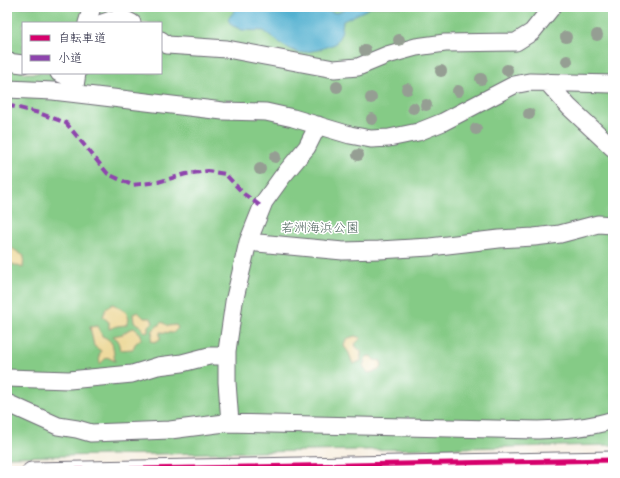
<svg xmlns="http://www.w3.org/2000/svg" width="620" height="478" viewBox="0 0 620 478" font-family="'Gochi Hand','Klee One',sans-serif">
<style>
.green{fill:#85cb86;stroke:#547660;fill-rule:evenodd}
.sand{fill:#eeda9e;stroke:#887e6c}
.water{fill:#52b1d0;stroke:#3a6a86}
.lines{fill:none;stroke-linecap:round;stroke-linejoin:round}
.minor-casing{stroke:#6d6974;stroke-width:19}
.minor{stroke:#fff;stroke-width:17}
.quiet{stroke:#8e44ad;stroke-width:4;stroke-dasharray:8 4;stroke-linecap:butt}
.cycleway-casing{stroke:#fff;stroke-width:8}
.cycleway{stroke:#d6006c;stroke-width:5}
.tree{fill:#959e93}
.labels{text-anchor:middle;dominant-baseline:central;stroke-width:3;stroke-linejoin:round;paint-order:stroke}
.park-label{font-size:13px;fill:#455d55;stroke:#fff}
</style>
<rect width="100%" height="100%" fill="#fff"/>
<filter id="ink" filterUnits="userSpaceOnUse"><feTurbulence type="fractalNoise" baseFrequency=".025" numOctaves="2"/><feDisplacementMap in="SourceGraphic" scale="8" xChannelSelector="R" yChannelSelector="G"/><feConvolveMatrix kernelMatrix="1 2 1 2 8 2 1 2 1" color-interpolation-filters="sRGB"/></filter>
<filter id="wash" filterUnits="userSpaceOnUse"><feTurbulence type="fractalNoise" baseFrequency=".012" numOctaves="4" result="noise"/><feDisplacementMap in="SourceGraphic" scale="16" xChannelSelector="R" yChannelSelector="G"/><feGaussianBlur stdDeviation="0.9" result="paint"/><feColorMatrix in="noise" values="0 0 0 0 0 0 0 0 0 0 0 0 0 0 0 0 0 1.4 0 .05"/><feComposite in="paint" operator="in"/></filter>
<g filter="url(#wash)">
<rect width="100%" height="100%" fill="#f7eede"/>
<path class="green" d="M7,7H613V445L7,457ZM23,23H161V73H23Z"/>
<path class="sand" d="M7,245L24,256L23,268L7,262Z
M113,304L126,312L129,319L126,325L117,326L109,329V322L103,317L106,308Z
M138,312L144,318H151L153,323L148,326V332L143,331L140,325L134,322L133,314Z
M162,322L168,326L176,325L178,328L173,333L160,332V339L155,342L151,341L153,330Z
M98,326L102,336C116,342 112,348 115,361L107,357L100,364L99,356L101,351L94,346L90,327Z
M134,328L141,334V339L135,344L133,349L120,350L118,340L113,336L123,334L128,330Z
M355,336L361,338L355,344L356,347L361,351V361L353,364L349,353L344,346L346,339Z
M371,356L374,360L381,361L382,367L377,371L368,373L363,366L366,357Z"/>
<path class="water" d="M239,7H306L337,13L350,7H372L343,21L341,34L335,44L318,50L299,53L284,46L264,31L242,30L231,25L228,19L236,9Z"/>
</g>
<g filter="url(#ink)">
<g class="lines">
<g class="minor-casing">
<path id="minor" d="M87,23L92,7
M102,23L120,17L132,23
M161,40L167,45L227,49L334,69L358,67L387,55L416,47L445,43L516,42L532,32L552,7
M7,62L23,64
M59,73L76,80
M547,82L569,107L613,148
M7,89L53,91L223,111L266,112L293,118L350,135L371,139L389,138L418,132L443,122L514,85L529,82L613,84
M74,93L77,73
M248,242L343,251L379,250L430,247L499,239L534,237L560,234L598,224L613,225
M7,378L69,380L132,374L158,366L182,363L209,356H227
M7,403L58,426L77,429L91,433L170,430L225,423L538,430C564,429 588,428 613,420
M230,423L227,382V351L234,302L248,242L264,202L282,177L307,147L318,125
M31,471L613,460"/>
</g>
<use href="#minor" class="minor"/>
<path class="quiet" d="M7,105L39,113L66,123L108,174L132,185L158,182L186,174L208,171L225,174L244,194L262,207"/>
<g class="cycleway-casing">
<path id="cycleway" d="M31,471L613,460"/>
</g>
<use href="#cycleway" class="cycleway"/>
</g>
<g class="tree">
<circle cx="597" cy="35" r="6"/>
<circle cx="566" cy="37" r="6"/>
<circle cx="399" cy="40" r="6"/>
<circle cx="365" cy="50" r="6"/>
<circle cx="567" cy="61" r="6"/>
<circle cx="507" cy="70" r="6"/>
<circle cx="441" cy="71" r="6"/>
<circle cx="481" cy="79" r="6"/>
<circle cx="337" cy="87" r="6"/>
<circle cx="407" cy="89" r="6"/>
<circle cx="458" cy="91" r="6"/>
<circle cx="371" cy="98" r="6"/>
<circle cx="426" cy="105" r="6"/>
<circle cx="413" cy="108" r="6"/>
<circle cx="529" cy="114" r="6"/>
<circle cx="372" cy="119" r="6"/>
<circle cx="476" cy="129" r="6"/>
<circle cx="358" cy="155" r="6"/>
<circle cx="275" cy="157" r="6"/>
<circle cx="260" cy="169" r="6"/>
</g>
</g>
<g class="labels">
<g class="park-label">
<text x="320" y="229">若洲海浜公園</text>
</g>
</g>
<rect width="620" height="478" fill="none" stroke="#fff" stroke-width="24"/>
<rect x="22" y="22" width="140" height="52" fill="#ffffff" stroke="#a7a7b1"/>
<rect x="30" y="35" width="20" height="6" fill="#d6006c" stroke="#a7a7b1"/>
<text x="58" y="42" font-size="12" fill="#22223b">自転車道</text>
<rect x="30" y="55" width="20" height="6" fill="#8e44ad" stroke="#a7a7b1"/>
<text x="58" y="62" font-size="12" fill="#22223b">小道</text>
</svg>
